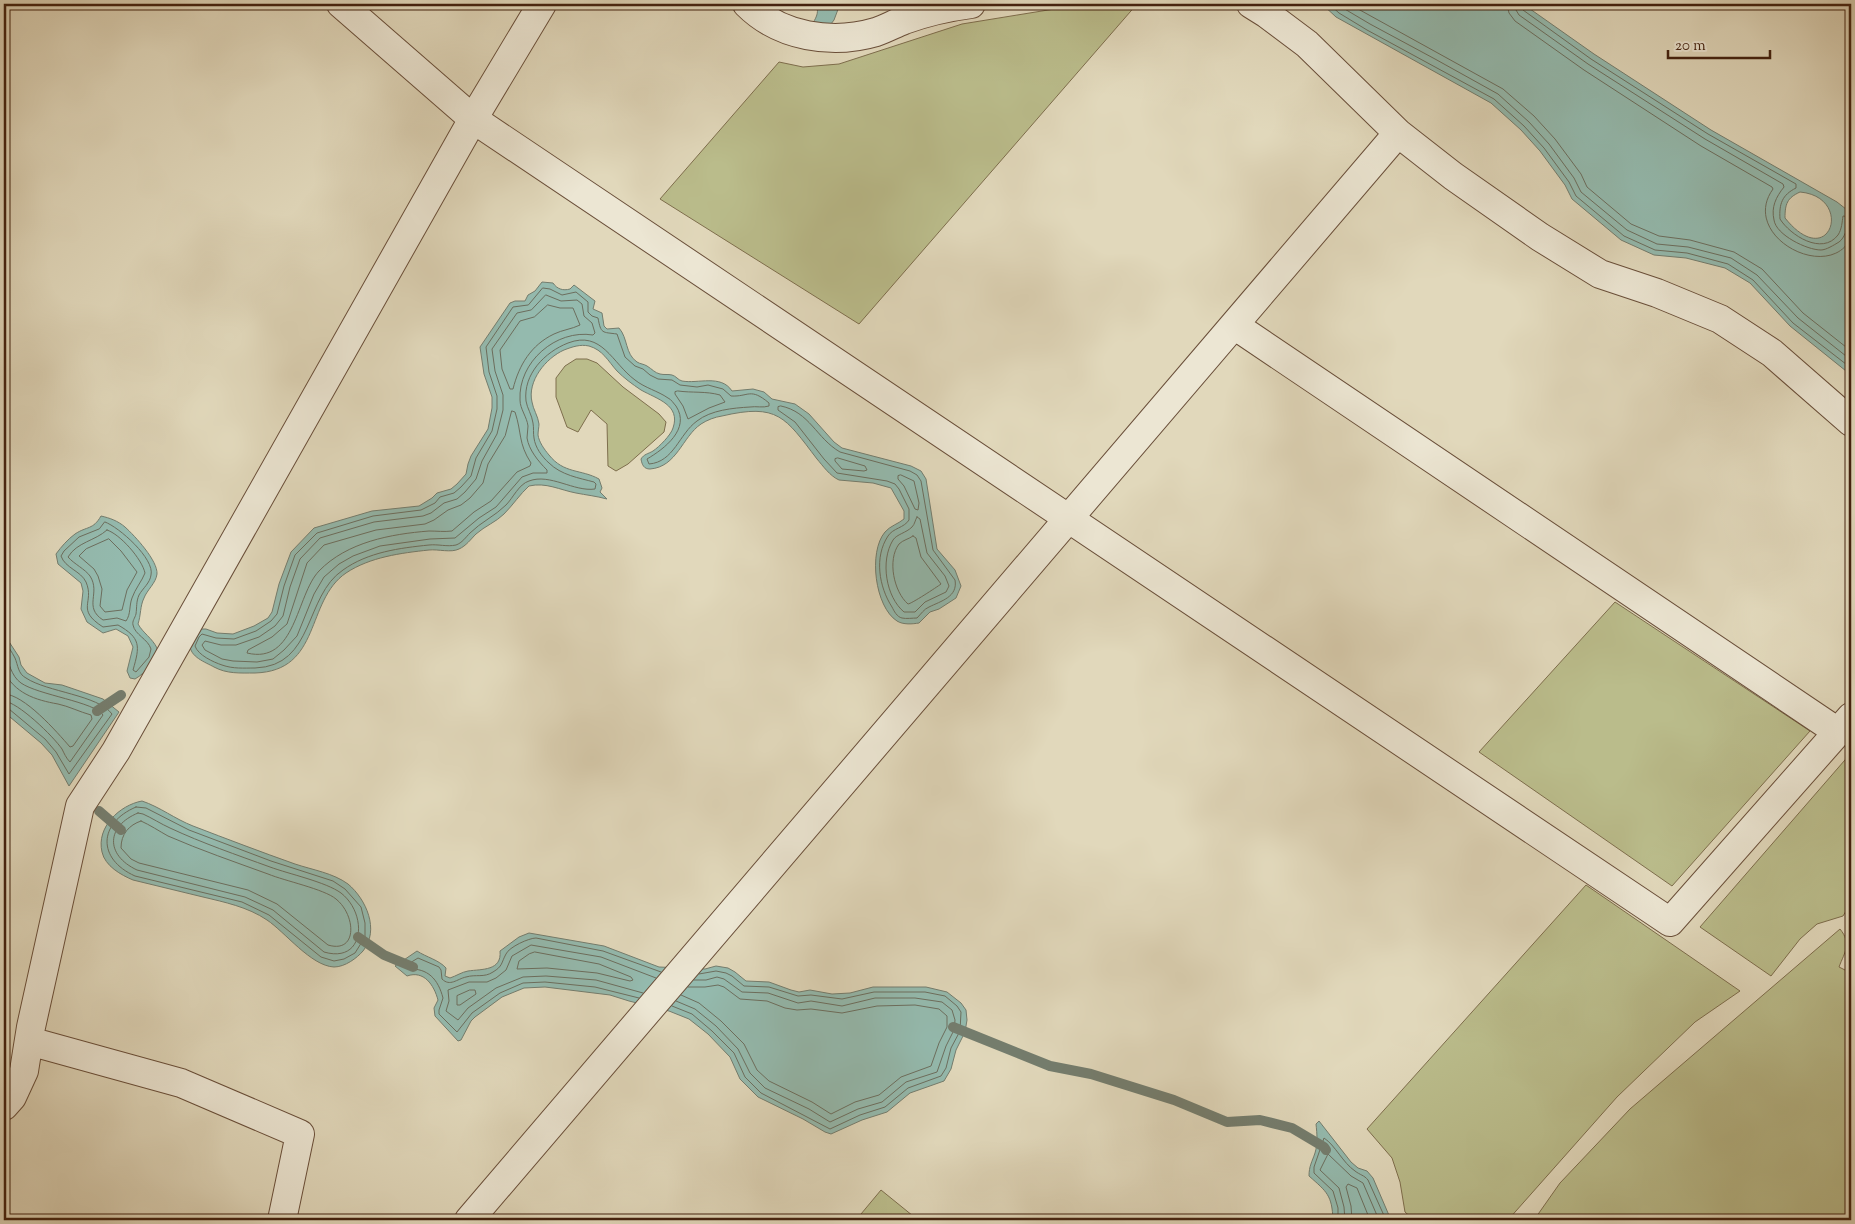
<svg xmlns="http://www.w3.org/2000/svg" width="1855" height="1224" viewBox="0 0 1855 1224" font-family="'Sorts Mill Goudy',serif">
<style>
.green{fill:#babc8b;stroke:#7e6e4d}
.water{fill:#94baae;stroke:#747d6e;fill-rule:evenodd}
.lines{fill:none;stroke-linecap:round;stroke-linejoin:round}
.shore{stroke:#6c6e5e;stroke-width:1}
.stream{stroke:#747d6e;stroke-width:10}
.minor-casing{stroke:#6a4f3a;stroke-width:30}
.minor{stroke:#ece6d3;stroke-width:28}
</style>
<rect width="100%" height="100%" fill="#e1d8bb"/>
<filter id="stains"><feTurbulence type="fractalNoise" baseFrequency=".004" numOctaves="4"/><feColorMatrix values="0 0 0 0 .2 0 0 0 0 .09 0 0 0 0 .02 0 0 0 .5 -.17"/></filter>
<radialGradient id="worn" r=".72"><stop offset=".6" stop-color="#630" stop-opacity="0"/><stop offset="1" stop-color="#630" stop-opacity=".3"/></radialGradient>
<path class="green" d="M1085,4H1137L859,324L660,199L779,62L803,67L839,64L962,24Z
M576,359H587L597,363L623,387L659,414L666,422L664,432L628,464L616,471L608,466L607,424L591,410L578,432L567,427L556,397V378L565,366Z
M1615,602L1810,731L1672,886L1479,752Z
M1851,753V903L1843,916L1817,924L1800,939L1771,976L1700,927Z
M1586,885L1740,991L1695,1022L1617,1097L1508,1220H1414L1405,1212L1400,1182L1392,1158L1367,1129Z
M1840,929C1852,944 1845,951 1839,967L1851,973V1220H1534L1560,1183L1630,1109Z
M881,1190L918,1220H856Z"/>
<path class="water" d="M816,4H840L834,20L824,33L813,23C817,16 819,12 816,4Z
M1322,4H1523L1594,54L1711,130L1837,202L1851,213V375L1790,326L1750,283L1725,268L1686,258L1654,255L1621,240L1572,199L1565,185L1540,151L1521,130L1491,103L1336,17ZM1800,192C1855,197 1830,274 1785,218C1785,204 1787,198 1800,192Z
M542,282L553,283C557,289 563,291 570,289L574,285L595,301L593,309L602,313L604,326L607,329L619,328C628,338 625,354 637,362C640,364 644,364 647,366C652,369 655,373 660,374C664,375 668,374 672,375C676,376 678,380 682,381C698,384 721,374 732,391L753,389L764,392L772,399L795,404L809,414L834,442L842,448L911,466L921,471L926,479L937,549L955,570L961,586L956,598L939,609L930,612L919,623C913,624 903,625 897,621C875,607 868,552 885,532C890,526 898,524 904,519V511L891,488L873,483L839,480C830,476 823,466 817,459C785,417 778,403 722,416C715,417 707,420 701,424C682,437 677,467 650,469C644,469 642,465 641,459C644,454 648,454 653,451C659,447 671,435 673,428C681,405 657,399 641,390C632,384 624,378 617,371C608,361 603,350 589,346C580,344 572,347 564,350C546,358 527,381 532,402C533,409 538,416 539,424C539,427 538,431 538,435C539,442 544,449 549,455C564,474 581,469 599,479L602,488L600,492L607,499C596,496 586,495 576,493C560,490 546,482 529,486C520,494 513,505 504,514C496,522 485,526 476,534C471,539 466,546 459,549C451,553 438,549 429,550C401,553 370,557 346,573C305,601 322,671 255,673C240,673 227,674 214,667C205,662 190,657 190,645L200,629H206L217,633L233,634L254,626L268,618L272,612L279,584L291,552L314,528L372,511L419,506L432,498L437,493L451,489L457,484L466,474L468,464L471,456L488,429L492,408V397L484,374L480,347L510,303L515,301H525L528,295L535,291Z
M101,516C110,518 118,521 125,527C135,536 158,561 157,574C156,583 147,590 144,598C140,606 141,615 138,624C143,633 152,638 157,648C154,662 147,672 135,679L130,678L127,671L133,647L128,636L116,629L103,633L87,622L81,609L83,591L81,583L58,564L56,554C61,547 68,539 75,534C87,526 93,530 101,516Z
M4,634L19,657L21,665L27,673L45,683L62,685L103,699L119,712L69,786L52,755L41,743L4,712Z
M142,801C160,807 175,819 193,826C227,839 261,852 295,864C313,870 333,873 348,884C366,899 380,930 363,951C357,958 345,967 334,967C311,966 285,932 267,920C248,907 224,902 203,897C180,891 156,886 133,880C121,875 105,866 102,852C96,827 120,805 142,801Z
M529,933L604,946L659,967L705,969L716,966L728,968L735,972L746,981L769,982L791,990L799,992L810,990L832,994L850,993L873,987H926L947,992L961,1003L966,1010L967,1020L965,1032L956,1050L951,1069L944,1081L910,1093L887,1112L862,1120L831,1134L825,1132L803,1119L758,1097L740,1079L730,1057L708,1034L689,1019L669,1011L629,1001L610,995L545,987L524,988L502,997L475,1017L471,1021L461,1040L458,1041L435,1016L434,1008L438,1000C434,985 424,970 407,976L395,966L417,951C426,957 439,960 446,968L445,976L450,978C456,976 462,972 468,971C482,969 502,971 500,951L519,937Z
M1319,1121L1351,1162L1358,1168L1367,1171L1373,1178L1391,1220H1333C1332,1195 1327,1192 1309,1176C1309,1166 1312,1162 1315,1153C1318,1143 1317,1134 1316,1124Z"/>
<g class="lines">
<path class="shore" d="M1329,4L1339,13L1367,30L1494,99L1524,126L1544,148L1569,182L1576,196L1624,236L1655,250L1687,253L1728,264L1753,280L1793,323L1851,368
M1338,4L1343,8L1370,24L1435,59L1498,94L1529,122L1549,144L1574,178L1581,192L1627,230L1657,244L1688,247L1731,258L1757,275L1798,318L1851,360
M1349,4L1503,89L1534,116L1555,139L1581,174L1587,187L1631,224L1659,236L1690,240L1734,252L1762,269L1803,313L1851,351
M1507,4L1509,13L1515,21L1584,70L1701,146L1772,187L1773,189C1739,236 1829,284 1851,238
M1515,4L1516,10L1519,15L1588,64L1705,139L1783,184L1784,187C1776,197 1771,207 1774,220C1776,235 1807,250 1821,250C1826,250 1834,245 1839,242C1845,238 1846,228 1851,223
M1521,4L1523,10L1591,59L1708,134L1796,184V188C1782,195 1779,204 1780,219C1790,235 1822,256 1838,235C1842,229 1842,222 1843,216L1851,217
M543,288L550,289L562,295L576,292L588,302V312L592,316L598,318C601,334 602,332 617,334L625,357L635,366L643,369L650,375L658,379L672,380L680,385L697,387L708,385L723,389L731,396C749,397 750,387 769,403V406C763,408 756,406 750,407C733,408 711,410 697,421C679,434 674,462 649,464L647,459C664,449 691,429 676,406C674,404 671,399 668,398C658,391 645,388 635,380C612,363 602,330 568,343C545,352 523,374 526,401C527,408 532,415 533,423C534,428 533,433 534,438C535,447 542,457 549,463C561,475 579,478 594,482L596,484L595,489C574,492 550,473 529,481C519,484 513,498 506,505C495,516 481,522 470,533C466,537 462,543 456,545C447,547 438,544 429,545C400,548 368,552 343,570C304,596 315,666 255,668C244,668 233,669 222,665C213,662 198,655 195,646L199,637L202,634L216,638L234,639L256,631L271,621L277,614L284,586L295,555L317,533L373,516L421,510L435,503L440,497L454,493L461,487L471,476L476,458L492,431L497,409V396L489,372L486,347L513,307L528,305Z
M546,295L561,301L577,300L582,304L584,316L592,323L595,333L593,335C556,329 518,362 520,400C520,409 527,417 528,426C528,430 527,434 527,438C529,450 538,461 547,470V473H533L522,477L496,507L479,518L455,538L430,539L380,546L353,556L339,564L324,577L314,594L297,636L284,650L273,659L257,662L233,661L222,659L205,650L202,645L205,641L221,645H236L259,637L275,626L283,616L290,587L300,559L320,538L374,522L423,516L431,513L444,503L457,499L465,492L476,479L482,461L497,434L503,410V395L495,371L492,349L517,313L531,310Z
M548,305L560,308H573L580,325C572,329 562,330 554,334C531,345 519,365 513,389H510L502,369L500,350L520,321L534,317Z
M678,391C692,393 706,391 720,395L725,402L709,408L688,419L683,406L675,394V392Z
M781,406C810,412 816,438 840,452L910,471L917,475L921,481L933,550L955,580C958,597 941,601 929,607C924,609 921,614 917,618C913,618 906,619 902,618C897,617 894,611 892,607C879,587 874,557 888,536C893,528 904,528 909,520V509L899,489L895,484L887,481L837,473L824,459L795,422L778,410V407Z
M512,411L515,412C522,433 518,443 531,463L530,466L517,472L491,501L474,512L452,531C444,532 437,531 429,531C391,534 347,542 319,571C296,595 296,665 247,653L248,650L272,637L287,624L307,563L324,545L376,530L425,524L434,520L448,510L461,505L470,498L483,483L488,464L505,436Z
M838,458L865,466L867,470L864,471L842,469L835,461V459Z
M901,475L914,481L919,503L918,510L915,509L904,486L898,479V476Z
M917,517L920,519L927,553L945,576L949,586L946,592L925,602L915,612H904C886,597 880,561 893,540C897,534 906,533 912,527C915,524 915,520 917,517Z
M105,522C119,527 155,559 151,575C150,583 143,588 139,595C136,602 137,607 136,614C135,618 132,621 133,625C135,635 148,639 151,649L149,657L136,672L133,670C140,646 141,638 118,625L103,627C75,609 95,603 86,582C81,571 65,568 61,556L64,551L79,537L99,529Z
M107,530C120,534 142,559 145,573C142,581 135,589 132,598C129,606 131,614 126,621L117,618L103,620C83,607 101,593 90,576C85,569 74,564 68,557C77,542 95,541 107,530Z
M913,536L916,538L921,557L941,584C937,587 911,604 908,604C894,592 887,560 899,544C903,540 909,539 913,536Z
M109,539L121,551L137,572L127,590L122,610L105,612L100,606L102,589L98,576L94,569L79,556L86,549Z
M4,642C8,646 12,652 15,658C18,665 18,674 26,678C47,692 98,695 112,714L69,774L56,752L45,739L9,709L4,708
M4,652C9,662 11,676 21,683C38,695 95,702 103,715L70,762C66,758 64,753 62,749C53,736 18,702 4,701
M4,671C14,693 35,700 58,704C68,706 80,712 91,715L92,719L73,746L70,747C57,732 24,694 4,694
M136,807L146,808L189,830L271,861L333,881L345,889L361,907L365,923V937L355,953L344,959L334,961L321,957L269,915L242,902L135,876C97,859 98,823 136,807Z
M138,813L143,814C152,818 161,824 170,828C202,843 237,855 270,867C289,874 326,882 341,893C368,914 365,964 324,952L273,910L245,897L137,870C105,855 106,826 138,813Z
M141,821C150,825 159,831 168,836C200,850 235,862 268,874C285,881 324,889 336,899C356,915 358,954 328,945L277,904L248,890L139,863L131,859L121,848C121,834 129,825 141,821Z
M535,952L599,964L631,977L633,980L630,981L597,973L547,968L517,969L519,961L529,954Z
M470,990H475L476,994L460,1005H457V996Z
M643,993L596,980L546,976L523,977L496,988L468,1008L458,1020L446,1011L449,1001L448,990L469,982H487L496,978L506,970L512,956L531,945L601,957L656,978
M681,995L699,1003L721,1021L744,1044L757,1070L769,1081L812,1102L831,1114L855,1102L879,1095L901,1077L931,1066L939,1043L947,1027V1016L939,1009L915,1005L877,1006L842,1013L811,1009L797,1010L785,1008L767,1001L740,999L724,987L718,985L705,987H688
M639,998L595,987L545,982L523,983L500,993L472,1013L457,1032L439,1014V1010L443,998C438,979 428,968 408,969L405,966L418,958L439,967L441,970L442,979C450,987 457,979 466,977C476,974 484,978 493,972C503,966 501,963 506,954C509,947 529,938 536,938L603,951L661,972
M676,1001L695,1009L716,1026L738,1049L750,1073L765,1088L809,1109L830,1122L858,1109L882,1102L906,1082L937,1072L946,1046L954,1030L955,1020L952,1010L942,1002L915,998H875L842,1006L811,1001L798,1003L768,993L742,992L724,979L717,977L706,980H694
M672,1006L692,1014L712,1031L734,1053L745,1077L761,1093L830,1129L860,1115L885,1107L908,1088L941,1076L946,1068L951,1048L960,1031L961,1012L957,1006L945,996L925,992H874L842,999L811,995L798,996L769,987L744,986L732,976L726,973L716,971L699,974
M1338,1220V1208L1333,1191L1314,1173V1167L1324,1138C1335,1145 1343,1163 1355,1171C1360,1175 1364,1175 1368,1180L1386,1220
M1345,1220L1344,1207L1339,1188L1320,1170L1328,1154L1351,1176L1363,1183L1379,1220
M1352,1220L1351,1206L1346,1187L1348,1184L1357,1188L1370,1220"/>
<path class="stream" d="M97,711L121,695
M99,811L121,830
M358,937L384,955L413,967
M953,1027L1050,1066L1091,1074L1174,1100L1227,1122L1260,1120L1292,1128L1324,1147L1326,1150"/>
<g class="minor-casing">
<path id="minor" d="M341,4L473,119L1670,922L1851,717
M747,4C780,37 832,45 876,32C885,29 894,24 904,20C926,12 948,7 971,4
M1251,4L1267,14L1307,44L1398,133L1453,176L1540,237L1600,274L1657,293L1720,319L1772,353L1851,422
M1234,325L1838,732
M29,1041L181,1083L300,1134L282,1220
M4,1106L12,1097L24,1071L31,1027L80,806L116,751L473,119L542,4
M469,1220L1398,133"/>
</g>
<use href="#minor" class="minor"/>
</g>
<rect width="1855" height="1224" fill="none" stroke="#e1d8bb" stroke-width="20"/>
<rect x="5" y="5" width="1845" height="1214" fill="none" stroke="#43210f" stroke-width="2.5"/>
<rect x="10" y="10" width="1835" height="1204" fill="none" stroke="#43210f"/>
<path d="M1668 50v8h102v-8" fill="none" stroke="#43210f" stroke-width="2.5"/>
<text x="1675" y="50" font-size="15" fill="#43210f" stroke="#ece6d3" stroke-width="4" paint-order="stroke">20 m</text>
<rect width="100%" height="100%" filter="url(#stains)"/>
<rect width="100%" height="100%" fill="url(#worn)"/>
</svg>
